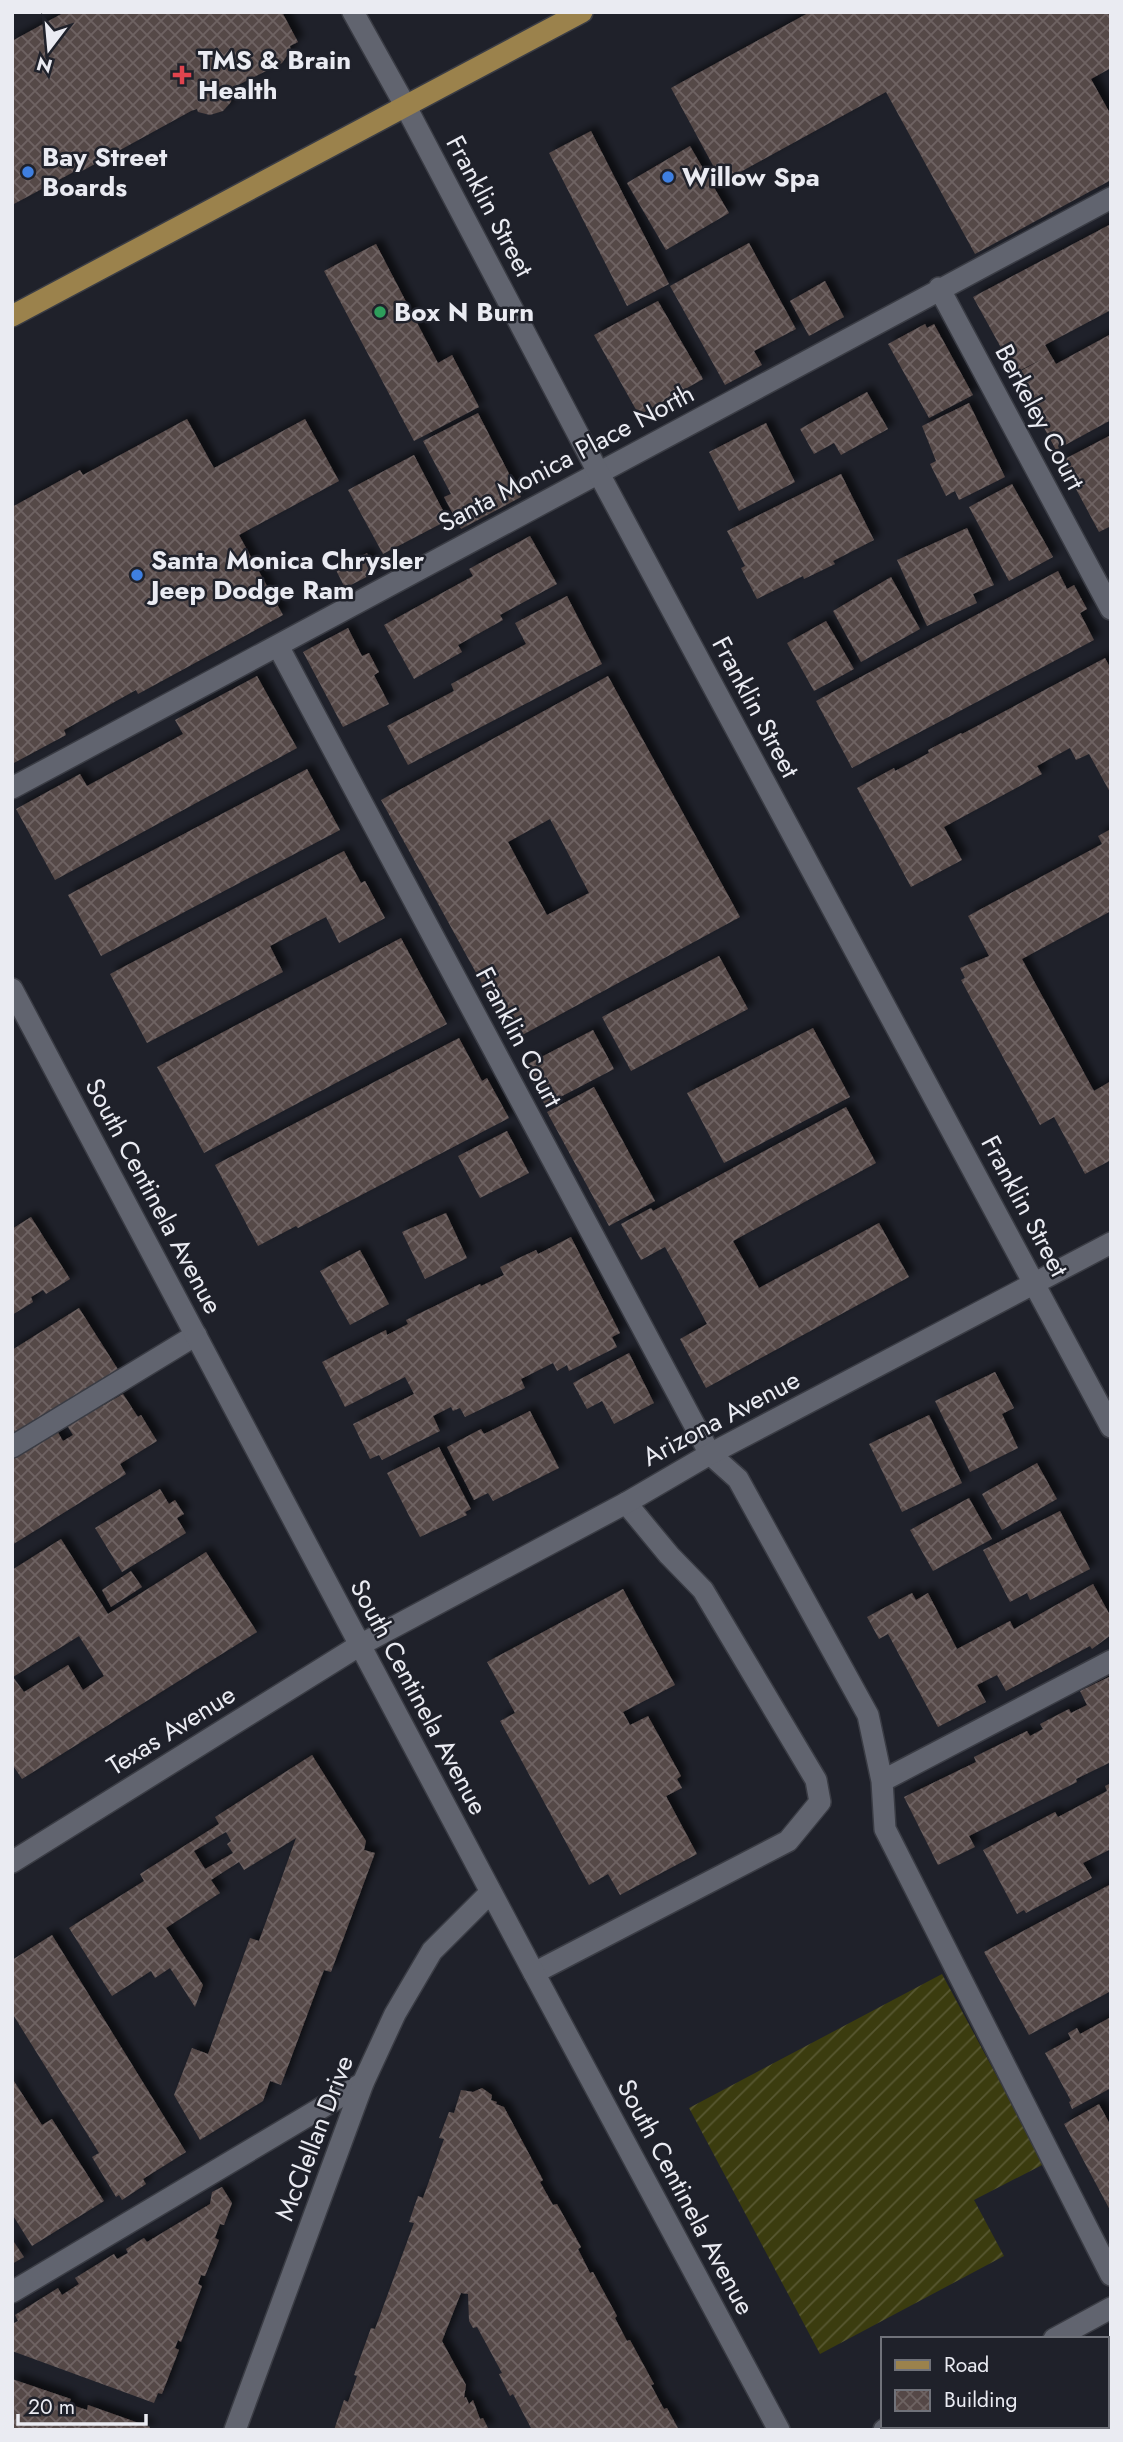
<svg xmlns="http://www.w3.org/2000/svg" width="1123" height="2442" viewBox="0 0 1123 2442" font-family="Jost,sans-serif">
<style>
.garden{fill:url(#garden-furrows)}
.building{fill:url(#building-cross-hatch);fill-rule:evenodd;filter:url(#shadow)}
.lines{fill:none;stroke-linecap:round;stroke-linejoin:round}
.service-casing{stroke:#3a3c44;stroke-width:24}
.minor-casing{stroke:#3a3c44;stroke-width:24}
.primary-casing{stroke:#3a3c44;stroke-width:24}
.service{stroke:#61646f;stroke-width:21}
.minor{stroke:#61646f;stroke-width:21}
.primary{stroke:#9b824c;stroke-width:21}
.health-dot{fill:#e0444e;stroke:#1f212a;stroke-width:2.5}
.shop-dot{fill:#3f7fe0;stroke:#1f212a;stroke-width:2.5}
.leisure-dot{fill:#2e9e5b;stroke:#1f212a;stroke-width:2.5}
.labels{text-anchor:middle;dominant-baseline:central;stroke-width:5;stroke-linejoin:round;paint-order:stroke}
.poi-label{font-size:26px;font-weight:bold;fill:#eaebf2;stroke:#1f212a;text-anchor:start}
.street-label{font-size:26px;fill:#eaebf2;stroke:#1f212a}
</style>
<defs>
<pattern id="garden-furrows" width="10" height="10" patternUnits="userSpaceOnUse" patternTransform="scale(1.75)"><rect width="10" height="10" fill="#3b3c0f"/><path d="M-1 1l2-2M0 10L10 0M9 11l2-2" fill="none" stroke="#585832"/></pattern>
<pattern id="building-cross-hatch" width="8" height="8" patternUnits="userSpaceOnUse" patternTransform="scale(1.75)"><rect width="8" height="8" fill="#554847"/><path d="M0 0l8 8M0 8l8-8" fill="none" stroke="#6e6362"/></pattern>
<filter id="shadow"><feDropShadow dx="6" dy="-6" stdDeviation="3.5" flood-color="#0009"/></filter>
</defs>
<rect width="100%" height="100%" fill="#1f212a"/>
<path class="garden" d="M942,1974L1044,2164L974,2200L1004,2256L820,2354L689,2108Z"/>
<path class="building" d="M65,12H282L298,42L290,46L291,50L282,63L236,86L237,89L232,91L231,102L223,111L210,115L198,112L197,109L191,111L82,171L81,168L12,205V41Z
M810,12H1111V68L1091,79L1111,115V180L975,254L886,92L722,182L671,88Z
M591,131L669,284L627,306L549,153Z
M690,146L729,213L666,250L627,183Z
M1111,224V310L1045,345L1056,364L1111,334V420L1056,450L1015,374L1048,356L1015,373L973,297Z
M749,243L796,329L754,351L762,365L725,385L670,286Z
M376,244L438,363L452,355L479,407L414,441L324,271Z
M825,281L844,317L809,336L790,301Z
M658,301L703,379L639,415L594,335Z
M925,324L927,328L934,324L973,395L929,418L888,344Z
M867,392L888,429L841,455L834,443L814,454L800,429Z
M969,403L1005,477L959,500L955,491L946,496L930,464L936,461L922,426Z
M478,413L521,497L461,529L444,497L451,494L423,441Z
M187,419L214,468L305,419L339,481L239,535L283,615L138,694L136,690L64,730L66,735L12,764V507L80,470L83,475Z
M766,423L795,482L739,511L709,452Z
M1111,435V526L1099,532L1061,461Z
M414,455L448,520L383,554L348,490Z
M841,474L874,540L833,561L835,564L804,579L803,576L757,599L741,568L745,566L727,531Z
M1012,484L1053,557L1009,581L969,507Z
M967,528L994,585L973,594L977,603L927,626L897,560Z
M530,536L557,584L500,615L503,620L458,645L462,652L414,679L384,625L473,576L469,569Z
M367,553L376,572L345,588L336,570Z
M1058,571L1067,589L1074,585L1087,609L1080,613L1094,640L852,768L816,701Z
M891,577L920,629L861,662L833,611Z
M567,596L602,664L408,765L387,726L454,691L451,684L526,644L515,623Z
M826,621L854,669L814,691L787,643Z
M348,628L362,656L369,653L379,672L374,675L389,704L343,727L303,652Z
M1105,658L1111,669V794L1089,754L1076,760L1070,748L1037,766L1042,774L944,827L962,860L911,887L857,788L894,768L895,771L929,753L928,750L961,733L962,734Z
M257,676L297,748L55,880L16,809L80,774L87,786L183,734L175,720Z
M608,676L740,917L513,1040L381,800ZM550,819L589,893L547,915L508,842Z
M307,769L340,830L101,956L68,895Z
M1111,829V911L1022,959L1094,1091L1111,1081V1160L1085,1174L1054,1117L1040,1125L961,980L965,978L960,968L989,956L968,916L1102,844L1098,836Z
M344,851L361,883L365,881L385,918L339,943L326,917L270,946L283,972L147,1043L110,974Z
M401,938L447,1024L204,1153L157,1067Z
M719,956L748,1009L631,1071L602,1017Z
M813,1028L850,1097L724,1163L687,1093Z
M593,1030L614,1069L545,1105L524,1066Z
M459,1038L482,1081L487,1078L509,1118L298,1228L296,1226L258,1246L215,1165Z
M594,1087L655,1201L609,1226L547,1112Z
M846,1107L876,1163L733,1241L759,1288L879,1223L909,1277L706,1388L680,1339L707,1324L665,1247L641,1260L621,1224L651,1208L653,1211Z
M507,1131L529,1173L480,1198L458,1156Z
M446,1213L467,1258L425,1279L402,1232Z
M31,1217L70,1279L46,1294L43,1290L31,1297L33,1302L12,1315V1229Z
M571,1237L620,1333L612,1337L617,1347L569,1371L567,1365L557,1371L553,1363L521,1379L525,1388L465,1417L460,1408L453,1411L451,1407L433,1416L440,1431L382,1460L379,1455L370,1459L353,1424L414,1394L405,1377L345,1407L322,1362L386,1330L387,1335L408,1324L406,1320L480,1284L481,1286L504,1275L500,1267L536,1250L538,1254Z
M360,1250L389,1304L350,1325L320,1271Z
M79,1308L119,1371L12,1438V1350Z
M629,1353L654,1403L614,1424L602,1401L587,1409L573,1383Z
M995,1372L1014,1408L1002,1414L1018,1448L970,1472L935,1401Z
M123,1394L138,1417L141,1415L157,1441L120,1464L126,1474L12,1545V1456L56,1429L63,1441L73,1435L65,1422L99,1401L102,1406Z
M530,1411L559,1468L493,1501L488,1493L474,1500L447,1447L481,1429L484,1434Z
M929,1415L962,1483L902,1512L869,1444Z
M439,1447L471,1509L465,1512L467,1515L420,1537L387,1473Z
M1037,1463L1057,1499L1002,1530L982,1494Z
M160,1489L169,1504L175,1500L184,1514L177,1518L186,1533L122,1572L95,1528Z
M969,1498L992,1539L933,1571L910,1530Z
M1060,1511L1090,1569L1030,1600L1027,1593L1010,1602L983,1550Z
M61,1539L108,1614L206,1552L257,1632L22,1779L12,1764V1570ZM79,1636L104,1676L83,1690L68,1665L24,1692L13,1677Z
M131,1571L142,1587L111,1607L102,1590Z
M1093,1584L1111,1617V1635L1092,1649L1090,1646L1006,1691L997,1675L977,1685L986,1702L938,1727L888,1634L879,1639L867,1617L912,1593L916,1600L928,1593L957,1649L1010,1621L1014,1629Z
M623,1589L675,1685L623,1712L630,1725L648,1716L681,1776L677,1779L682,1788L666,1796L697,1854L620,1895L608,1874L589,1885L500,1721L515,1713L487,1662Z
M1111,1676V1762L1076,1779L1077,1782L969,1836L975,1847L938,1865L904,1797L976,1762L974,1757L1027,1731L1030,1736L1043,1729L1040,1724L1069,1709L1071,1713L1087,1705L1080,1691Z
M312,1755L366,1841L364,1850L375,1853L331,1972L324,1970L281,2085L270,2081L263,2101L200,2140L174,2095L192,2048L208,2054L250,1938L259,1941L296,1838L244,1870L239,1862L211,1880L220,1893L166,1928L203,1985L195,2007L170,1968L155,1978L151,1971L112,1996L69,1928L144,1881L140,1874L219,1824L215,1817ZM226,1832L231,1841L227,1844L233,1853L205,1869L194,1851Z
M1111,1783V1849L1083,1863L1092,1878L1026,1913L1024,1910L1017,1914L983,1850L1055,1812L1058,1817L1107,1791L1105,1786Z
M1111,1884V1991L1029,2035L984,1952Z
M52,1935L186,2152L143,2179L146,2184L122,2200L119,2195L116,2197L92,2157L99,2153L12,2013V1960Z
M1111,2017V2088L1072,2109L1069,2102L1071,2101L1045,2053L1071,2039L1068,2033L1077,2028L1080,2034Z
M12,2078L42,2125L52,2119L104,2201L32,2246L12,2214Z
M482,2088L492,2095L491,2100L497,2102L496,2104L504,2107L543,2180L540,2182L553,2205L557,2204L581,2247L578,2249L590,2273L593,2272L617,2316L615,2318L627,2341L630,2340L654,2384L651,2385L664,2409L667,2408L679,2430H532L513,2394L510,2396L499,2374L502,2373L477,2327L473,2328L469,2321L468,2294L461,2293L442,2341L466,2385L464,2398L466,2397L469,2404L473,2400L480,2419L483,2418L489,2430H334L344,2400L348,2402L357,2376L354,2375L371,2328L375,2329L414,2223L409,2222L418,2196L423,2198L444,2139L439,2138L449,2112L454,2113L461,2090L473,2092Z
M1099,2104L1111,2126V2212L1064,2124Z
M222,2187L232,2203L224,2225L220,2224L215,2238L219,2240L205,2276L201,2275L198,2284L202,2286L181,2342L178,2340L175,2348L179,2350L162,2394L158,2393L154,2403L12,2351V2324L18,2321L15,2315L58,2288L62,2295L79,2284L75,2278L114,2254L117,2259L128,2253L126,2249L144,2238L147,2242L210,2204L212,2192Z
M12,2239L24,2257L12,2264Z
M12,2379L71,2399L69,2404L87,2410L88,2405L150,2427L149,2430H12Z"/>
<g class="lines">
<g class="service-casing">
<path id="service" d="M939,288L1111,609
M278,646L710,1454L738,1479L868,1715L882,1781L885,1829L1111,2275
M12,788L1111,198
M12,1447L196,1335
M882,1781L1111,1661
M534,1973L788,1841L820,1802L816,1780L703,1590L669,1555L626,1503
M12,2292L363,2083
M1054,2339L1111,2308
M884,2430L890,2426"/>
</g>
<g class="minor-casing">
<path id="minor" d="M353,12L406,107L598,472L1111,1427
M12,989L534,1973L779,2430
M12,1862L360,1645L626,1503L710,1454L1111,1243
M235,2430L363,2083L395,2014L432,1951L491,1892"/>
</g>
<g class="primary-casing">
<path id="primary" d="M12,316L582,12"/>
</g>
<use href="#service" class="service"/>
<use href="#minor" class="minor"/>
<use href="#primary" class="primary"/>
</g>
<path class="health-dot" d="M178.5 64.5h7v7h7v7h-7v7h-7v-7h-7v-7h7z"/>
<g class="shop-dot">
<circle cx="28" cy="172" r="7"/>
<circle cx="668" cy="177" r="7"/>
<circle cx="137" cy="575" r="7"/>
</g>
<circle class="leisure-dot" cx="380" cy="312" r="7"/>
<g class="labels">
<g class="poi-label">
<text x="198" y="60">TMS &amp; Brain<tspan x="198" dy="30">Health</tspan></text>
<text x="42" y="157">Bay Street<tspan x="42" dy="30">Boards</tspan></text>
<text x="682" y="177">Willow Spa</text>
<text x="394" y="312">Box N Burn</text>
<text x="151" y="560">Santa Monica Chrysler<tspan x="151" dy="30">Jeep Dodge Ram</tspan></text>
</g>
<g class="street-label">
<text transform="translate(490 206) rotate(62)">Franklin Street</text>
<text transform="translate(1040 417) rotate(62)">Berkeley Court</text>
<text transform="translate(566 458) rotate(-28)">Santa Monica Place North</text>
<text transform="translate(756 707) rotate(62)">Franklin Street</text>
<text transform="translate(519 1037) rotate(62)">Franklin Court</text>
<text transform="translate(154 1196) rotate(62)">South Centinela Avenue</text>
<text transform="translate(1025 1206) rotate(62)">Franklin Street</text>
<text transform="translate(721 1418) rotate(-28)">Arizona Avenue</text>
<text transform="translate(419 1697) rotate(62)">South Centinela Avenue</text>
<text transform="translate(171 1730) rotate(-32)">Texas Avenue</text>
<text transform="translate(314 2138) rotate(-69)">McClellan Drive</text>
<text transform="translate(686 2197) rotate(62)">South Centinela Avenue</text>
</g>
</g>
<rect width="1123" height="2442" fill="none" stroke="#eaebf2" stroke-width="28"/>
<rect x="881" y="2337" width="228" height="91" fill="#1f212a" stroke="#70727a" stroke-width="2"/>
<rect x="895" y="2360" width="35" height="10" fill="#9b824c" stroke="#70727a" stroke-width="2"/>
<text x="944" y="2372" font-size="21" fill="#eaebf2">Road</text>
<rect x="895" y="2390" width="35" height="21" fill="url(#building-cross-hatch)" stroke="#70727a" stroke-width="2"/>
<text x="944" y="2407" font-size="21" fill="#eaebf2">Building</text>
<g transform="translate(49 49) rotate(196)" stroke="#1f212a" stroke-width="5" paint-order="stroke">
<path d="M0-5L12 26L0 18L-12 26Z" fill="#eaebf2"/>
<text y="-10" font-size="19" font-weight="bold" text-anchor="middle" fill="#eaebf2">N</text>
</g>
<path d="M18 2414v10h128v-10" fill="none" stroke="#eaebf2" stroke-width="3.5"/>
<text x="28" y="2414" font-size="21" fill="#eaebf2" stroke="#1f212a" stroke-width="5" paint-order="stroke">20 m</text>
</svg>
